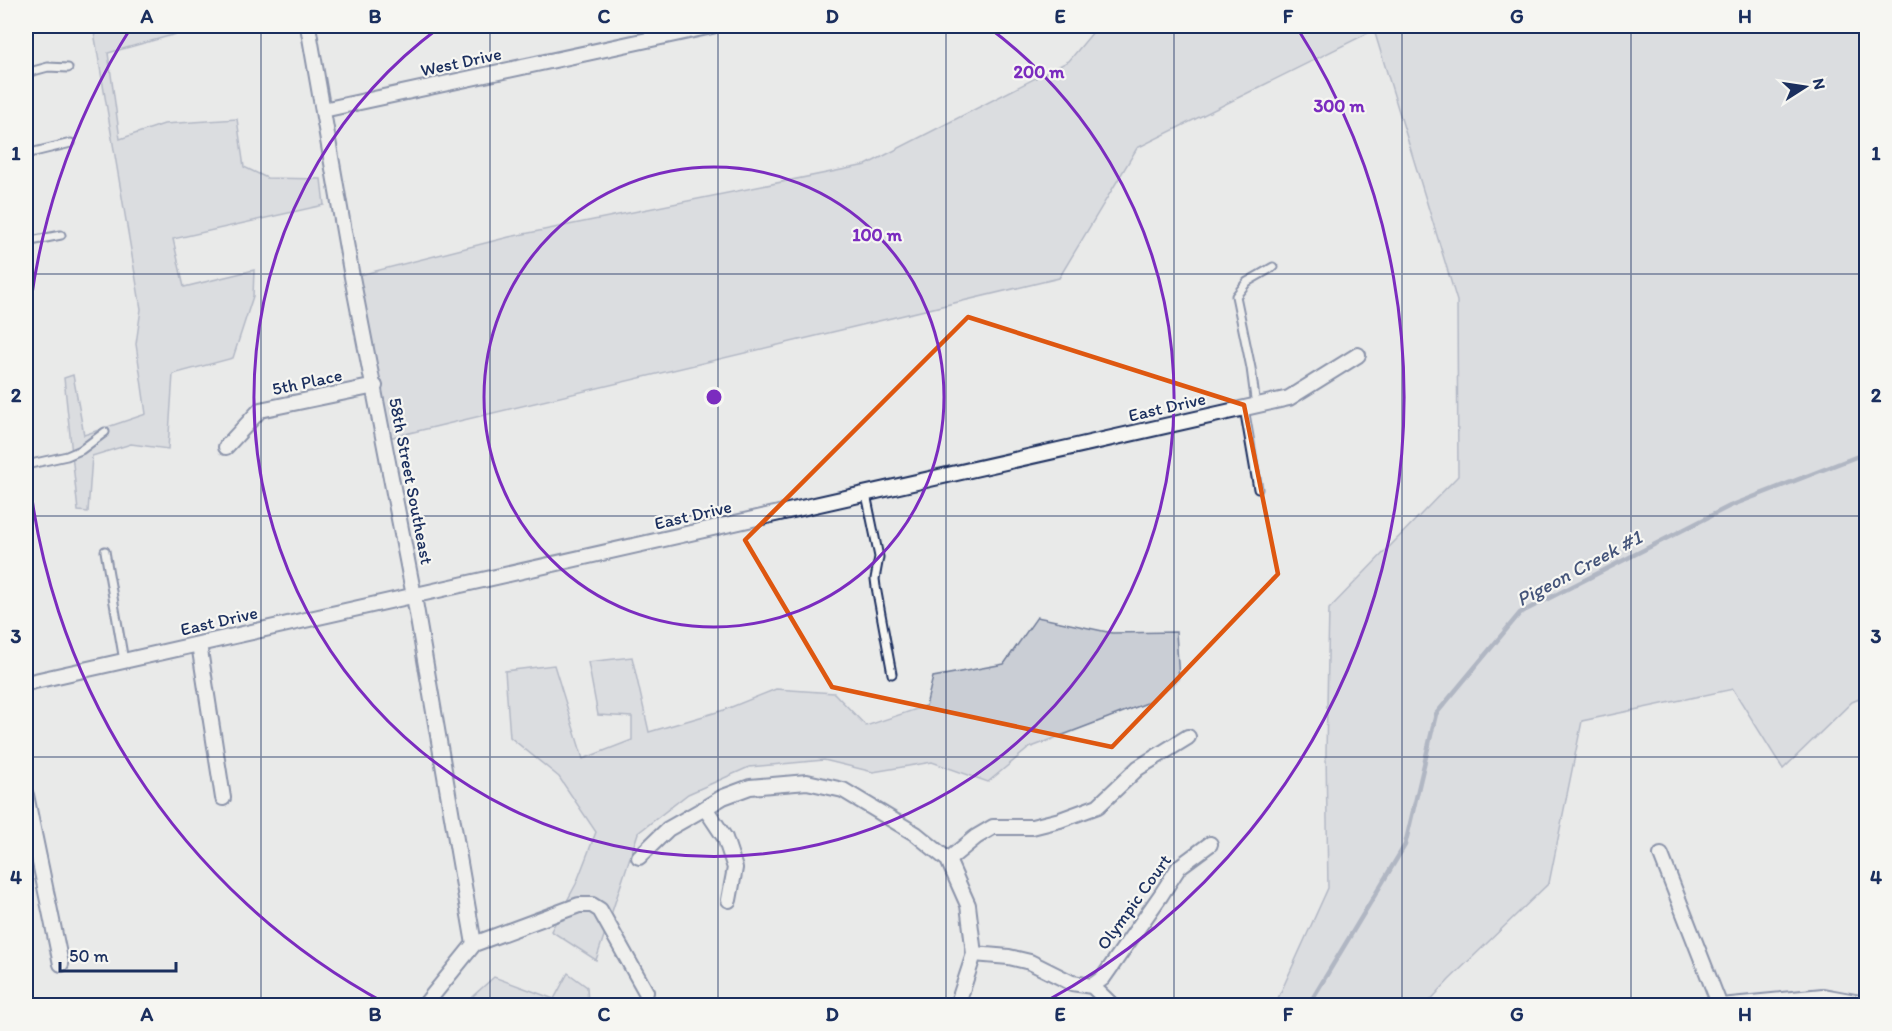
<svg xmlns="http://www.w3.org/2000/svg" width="1892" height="1031" viewBox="0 0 1892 1031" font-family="Itim,sans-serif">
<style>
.green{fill:#caced5;stroke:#727e9a;stroke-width:1.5}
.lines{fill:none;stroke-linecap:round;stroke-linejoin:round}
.stream{stroke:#6c7995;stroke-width:4.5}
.lane-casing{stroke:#1b2f5e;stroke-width:11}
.street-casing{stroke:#1b2f5e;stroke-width:18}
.lane{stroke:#f6f6f2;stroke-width:7}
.street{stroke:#f6f6f2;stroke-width:14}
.marked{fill:none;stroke:#de5710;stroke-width:4.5;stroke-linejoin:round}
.grid{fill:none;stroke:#1b2f5e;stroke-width:1.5;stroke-opacity:0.55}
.ring{fill:none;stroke:#7b2cbf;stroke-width:3}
.labels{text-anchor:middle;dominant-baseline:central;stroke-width:4.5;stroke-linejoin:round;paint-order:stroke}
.street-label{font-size:18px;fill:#1b2f5e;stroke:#f6f6f2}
.water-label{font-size:20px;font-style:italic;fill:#44547a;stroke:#f6f6f2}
.centre{fill:#7b2cbf;stroke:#f6f6f2;stroke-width:3}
.ring-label{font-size:18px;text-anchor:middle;font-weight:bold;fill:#7b2cbf;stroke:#f6f6f2;stroke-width:4.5;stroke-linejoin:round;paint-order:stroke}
.neatline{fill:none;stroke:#1b2f5e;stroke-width:2}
.grid-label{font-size:20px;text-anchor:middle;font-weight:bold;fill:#1b2f5e}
</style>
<rect width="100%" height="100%" fill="#e9eae9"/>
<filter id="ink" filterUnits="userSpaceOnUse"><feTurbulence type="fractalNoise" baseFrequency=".0167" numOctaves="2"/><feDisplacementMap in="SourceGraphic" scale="12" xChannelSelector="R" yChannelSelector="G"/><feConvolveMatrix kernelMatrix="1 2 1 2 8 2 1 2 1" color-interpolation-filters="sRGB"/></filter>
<g filter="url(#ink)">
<path class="green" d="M93,26L142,29L155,26H205L108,53L120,139L164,124L237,119L244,167L267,178L321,179L324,205L173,239L184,287L254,270L253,296L233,358L173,374L168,449L131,444L92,456L88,512L78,511L64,378L73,375L84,435L146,414L136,344L141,309Z
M1098,26H1866V696L1852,702L1783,769L1733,689L1582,721L1549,883L1449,980L1426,1005H1275L1328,888L1326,753L1329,609L1458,476L1457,301L1374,30L1137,148L1059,278L384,439L352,277L509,237L866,165L1069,61Z
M1037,617L1112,633L1176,632L1179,680L1147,703L1029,748L988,782L932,762L873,772L824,760L749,767L688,794L638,833L596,960L551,931L576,884L596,832L559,777L510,737L505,671L554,665L583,759L632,740V717L598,715L588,662L632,657L649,732L724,710L776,689L834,693L866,726L926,706L933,677L1004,664Z
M568,973L587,987L588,1005H463L494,977L554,999Z"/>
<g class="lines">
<path class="stream" d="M1308,1006L1405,845L1436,714L1520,613L1730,506L1866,453"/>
<g class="lane-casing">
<path id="lane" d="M26,73L48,67L68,68
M26,154L71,143
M26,242L61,235
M1256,406L1251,368L1236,296L1247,282L1273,267
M1244,408L1258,489
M26,465L67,456L81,450L105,432
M866,494L879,557L875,579L876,587L892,674
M105,551L124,661
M26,851L38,849"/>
</g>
<g class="street-casing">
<path id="street" d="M308,26L352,277L414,596L474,944
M323,110L712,26
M226,447L260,410L375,386
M199,644L223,798
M26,683L1289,398L1358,355
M26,795L61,964
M1661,855L1720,1006
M639,857L668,829L705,808
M948,860L976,837L993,827H1032L1060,820L1098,806L1138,768L1188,737
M729,900L735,868L725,838L705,808L723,797L750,787L807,782L843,790L916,834L948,860L968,905L974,954L957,1006
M974,954L1009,957L1030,962L1072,983L1092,986L1113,1006
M1092,986L1103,978L1161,895L1179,867L1210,844
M424,1006L474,944L579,905H592L600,910L646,992
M1721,1006L1823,996L1866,1004"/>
</g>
<use href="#lane" class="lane"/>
<use href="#street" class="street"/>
</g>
</g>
<path d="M0 0H1892V1031H0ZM968,317L1244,405L1278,574L1112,747L832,687L745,540Z" fill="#e9eae9" fill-opacity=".55" fill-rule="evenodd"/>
<path class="marked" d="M968,317L1244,405L1278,574L1112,747L832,687L745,540Z"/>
<path class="grid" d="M261,26V1006M490,26V1006M718,26V1006M946,26V1006M1174,26V1006M1402,26V1006M1631,26V1006M26,274H1866M26,516H1866M26,757H1866"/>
<g class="ring">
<circle cx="714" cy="397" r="230"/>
<path d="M988 27A460 460 0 1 1 440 27"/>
<path d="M385 1003A690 690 0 0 1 26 445M26 349A690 690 0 0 1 132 26M1296 26A690 690 0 0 1 1043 1003"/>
</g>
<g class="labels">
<g class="street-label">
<text transform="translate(461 62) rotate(-12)">West Drive</text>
<text transform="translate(307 382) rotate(-12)">5th Place</text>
<text transform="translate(1167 407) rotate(-13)">East Drive</text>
<text transform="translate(411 481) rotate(79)">58th Street Southeast</text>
<text transform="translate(693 515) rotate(-13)">East Drive</text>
<text transform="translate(219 621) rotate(-13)">East Drive</text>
<text transform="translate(1134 902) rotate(-54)">Olympic Court</text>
</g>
<g class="water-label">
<text transform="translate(1579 568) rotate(-28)">Pigeon Creek #1</text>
</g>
</g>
<circle cx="714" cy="397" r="9" class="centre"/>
<g class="ring-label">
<text x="1039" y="78">200 m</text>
<text x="1339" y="112">300 m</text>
<text x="877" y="241">100 m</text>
</g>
<rect width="1892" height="1031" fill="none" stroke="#f6f6f2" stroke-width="66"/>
<g transform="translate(1805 87) rotate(78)" stroke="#f6f6f2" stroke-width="4.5" paint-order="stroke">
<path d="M0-4.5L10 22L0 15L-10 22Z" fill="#1b2f5e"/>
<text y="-9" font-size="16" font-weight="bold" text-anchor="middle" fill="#1b2f5e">N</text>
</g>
<path d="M60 962v9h116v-9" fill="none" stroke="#1b2f5e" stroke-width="3"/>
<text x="69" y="962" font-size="18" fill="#1b2f5e" stroke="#f6f6f2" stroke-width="4.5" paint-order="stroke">50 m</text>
<rect x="33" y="33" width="1826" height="965" class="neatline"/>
<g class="grid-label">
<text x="147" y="23">A</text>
<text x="375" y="23">B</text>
<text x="604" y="23">C</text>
<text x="832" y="23">D</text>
<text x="1060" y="23">E</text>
<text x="1288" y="23">F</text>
<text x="1517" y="23">G</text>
<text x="1745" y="23">H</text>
<text x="16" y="160">1</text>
<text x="1876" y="160">1</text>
<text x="16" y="402">2</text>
<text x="1876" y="402">2</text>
<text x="16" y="643">3</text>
<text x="1876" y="643">3</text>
<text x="16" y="884">4</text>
<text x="1876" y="884">4</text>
<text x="147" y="1021">A</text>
<text x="375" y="1021">B</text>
<text x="604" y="1021">C</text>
<text x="832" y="1021">D</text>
<text x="1060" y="1021">E</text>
<text x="1288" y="1021">F</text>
<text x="1517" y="1021">G</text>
<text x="1745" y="1021">H</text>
</g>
</svg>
